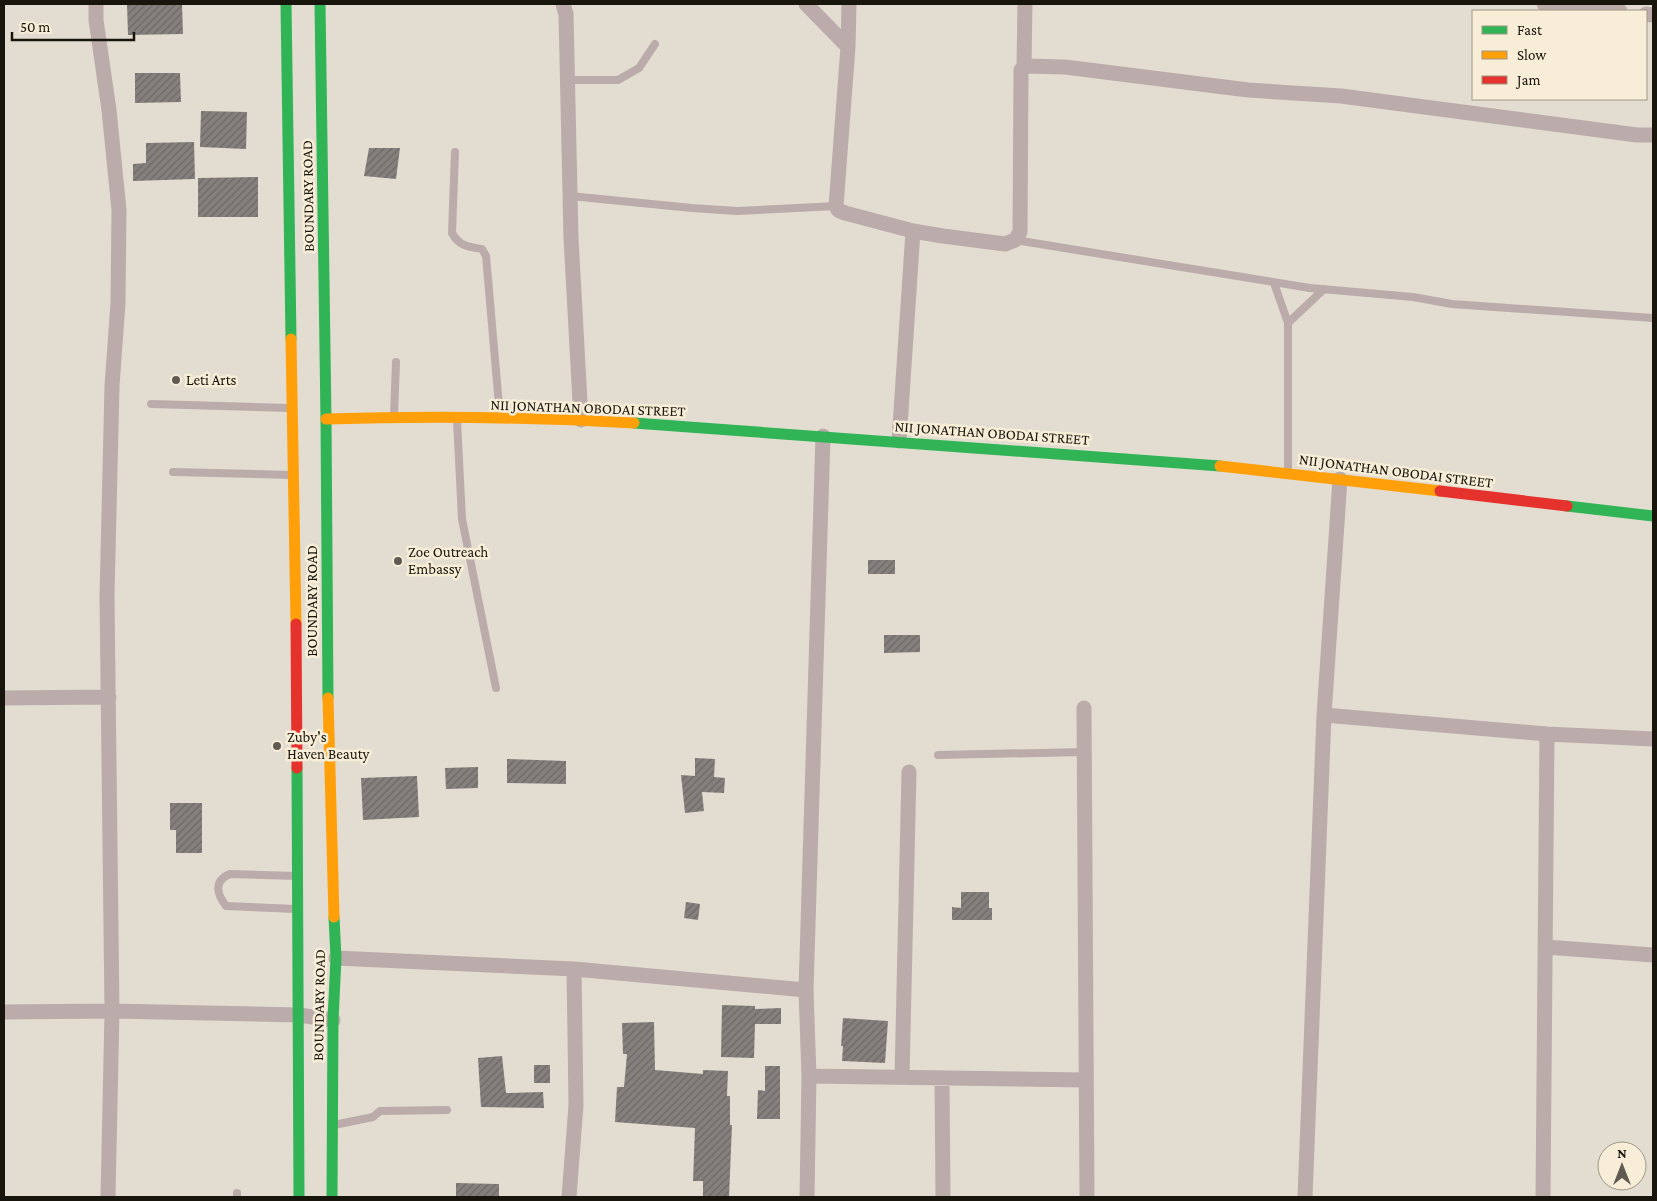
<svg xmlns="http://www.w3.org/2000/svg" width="1657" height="1201" viewBox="0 0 1657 1201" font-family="'Crimson Pro',serif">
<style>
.building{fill:url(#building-hatch)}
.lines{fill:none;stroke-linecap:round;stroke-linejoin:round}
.lane{stroke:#bcabab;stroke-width:8}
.street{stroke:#bcabab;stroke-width:15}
.fast{stroke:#30b455;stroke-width:11}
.slow{stroke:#ff9f0a;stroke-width:11}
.jam{stroke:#e5322d;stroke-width:11}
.poi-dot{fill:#5f5b52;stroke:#f8edd7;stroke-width:2}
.labels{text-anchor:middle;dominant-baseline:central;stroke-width:5;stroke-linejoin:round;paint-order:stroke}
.street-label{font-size:15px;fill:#18150d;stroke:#f8edd7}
.poi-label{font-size:15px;fill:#18150d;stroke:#f8edd7;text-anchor:start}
</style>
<defs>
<pattern id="building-hatch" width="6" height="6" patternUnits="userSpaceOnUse" patternTransform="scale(1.25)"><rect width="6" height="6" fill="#85807d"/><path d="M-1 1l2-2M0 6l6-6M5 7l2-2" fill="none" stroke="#6c6865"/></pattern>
</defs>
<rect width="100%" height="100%" fill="#e3ddd1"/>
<path class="building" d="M127,4H182L183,34L128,35Z
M135,73H180L181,102L135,103Z
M201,111L247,112L246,149L200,147Z
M194,142L195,179L133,181V164L146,163V143Z
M369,148H400L396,179L364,176Z
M258,177V217H198V178Z
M868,560H895V574H868Z
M884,635H920V652L884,653Z
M695,758L715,759L714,777L725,778L724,793L702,792L704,811L685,813L681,775L695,776Z
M507,759L566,761V784L507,783Z
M478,767V788L446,789L445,768Z
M417,776L419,817L363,820L361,778Z
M170,803H202V853H176V830H170Z
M961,892H989V908H992V920H952V907L961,908Z
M686,902L700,904L698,920L684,918Z
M722,1005L755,1006V1009L781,1008V1024H755L754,1058L721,1057Z
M843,1018L888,1021L885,1063L842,1061L843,1046H841Z
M654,1022L655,1070L703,1074V1070L728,1071L727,1096H730V1125H732L729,1197H703V1181H693L695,1128L615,1122L617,1087H624L627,1054H623L622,1023Z
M502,1056L506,1093L543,1092L544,1108L481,1107L478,1058Z
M534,1065H550V1083H534Z
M765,1066H780V1119H757L758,1090L765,1091Z
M456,1183L499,1184V1197H456Z"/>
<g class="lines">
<path class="lane" d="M568,80H618L639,68L655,44
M455,152L452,233C459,246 468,247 482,249L486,256L500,417
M570,196L692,208L737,211L836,206
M1015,240L1310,288L1413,297L1452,304L1653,318
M1274,283L1288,323L1324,289
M1288,323V471
M151,404L290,408
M394,415L396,362
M457,420L462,519L496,688
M173,472L291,475
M938,755L1084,752
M295,876L230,874C213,881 217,894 226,906L296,909
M334,1125L373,1117L380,1111L447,1110
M237,1193V1197"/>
<path class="street" d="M96,4V20L109,110L119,210L118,303L112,386L107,596L112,1011L108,1197
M563,4L566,14L571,238L581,420
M806,4L848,47
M849,4L848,47L836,206L838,210L845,213L913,231L899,441
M1544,4L1620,11
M1646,14L1653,15
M1024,66L1025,4
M913,231L943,236L1005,244L1015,240L1020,232L1021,70L1024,66L1065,67L1248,90L1341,96L1637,135H1653
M4,698L109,697
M1084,708L1087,1197
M1324,715L1547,734L1653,739
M1546,947L1653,955
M336,958L574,969L806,990
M4,1012L112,1011L299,1015L333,1020
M809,1076L1086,1080
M902,1077L909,772
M942,1078L943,1197
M569,1197L576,1105L574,969
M807,1197L809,1076L806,990L823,436
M1305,1197L1324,715L1340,479
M1543,1197L1547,734"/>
<path class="fast" d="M286,4L291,339
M320,4L326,419L328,698
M634,423L1220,466
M1567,506L1653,516
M297,768L299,1197
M332,1197L333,1020L336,958L334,917"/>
<path class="slow" d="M291,339L296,624
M326,419C428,416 531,417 634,423
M1220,466L1440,491
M328,698L334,917"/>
<path class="jam" d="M1440,491L1567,506
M296,624L297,768"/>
</g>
<g class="poi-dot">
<circle cx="176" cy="380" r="5"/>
<circle cx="398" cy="561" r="5"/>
<circle cx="277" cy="746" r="5"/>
</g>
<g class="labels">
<g class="street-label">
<text transform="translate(308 196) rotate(-91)">BOUNDARY ROAD</text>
<text transform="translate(588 408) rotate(2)">NII JONATHAN OBODAI STREET</text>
<text transform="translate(992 433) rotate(4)">NII JONATHAN OBODAI STREET</text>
<text transform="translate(1396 471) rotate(7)">NII JONATHAN OBODAI STREET</text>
<text transform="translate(312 601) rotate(-90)">BOUNDARY ROAD</text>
<text transform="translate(319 1005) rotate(-89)">BOUNDARY ROAD</text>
</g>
<g class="poi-label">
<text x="186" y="380">Leti Arts</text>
<text x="408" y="552">Zoe Outreach<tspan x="408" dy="17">Embassy</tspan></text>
<text x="287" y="737">Zuby's<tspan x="287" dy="17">Haven Beauty</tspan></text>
</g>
</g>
<rect width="1657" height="1201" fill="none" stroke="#18150d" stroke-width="10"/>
<rect x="1472" y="10" width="175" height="90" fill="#f8edd7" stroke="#9e9786"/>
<rect x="1482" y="26" width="25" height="8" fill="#30b455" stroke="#9e9786"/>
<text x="1517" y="35" font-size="15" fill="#18150d">Fast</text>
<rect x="1482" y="51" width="25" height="8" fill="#ff9f0a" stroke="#9e9786"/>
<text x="1517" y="60" font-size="15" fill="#18150d">Slow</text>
<rect x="1482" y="76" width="25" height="8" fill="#e5322d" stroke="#9e9786"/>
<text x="1517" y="85" font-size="15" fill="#18150d">Jam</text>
<g transform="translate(1622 1166)"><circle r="24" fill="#f8edd7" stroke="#9e9786"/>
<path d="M0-4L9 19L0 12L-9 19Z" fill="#5f5b52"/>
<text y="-8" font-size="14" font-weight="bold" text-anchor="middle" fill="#18150d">N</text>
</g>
<path d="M12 32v8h122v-8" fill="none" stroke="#18150d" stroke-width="2.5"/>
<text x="20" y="32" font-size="15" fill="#18150d" stroke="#f8edd7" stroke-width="4" paint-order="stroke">50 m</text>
</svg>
